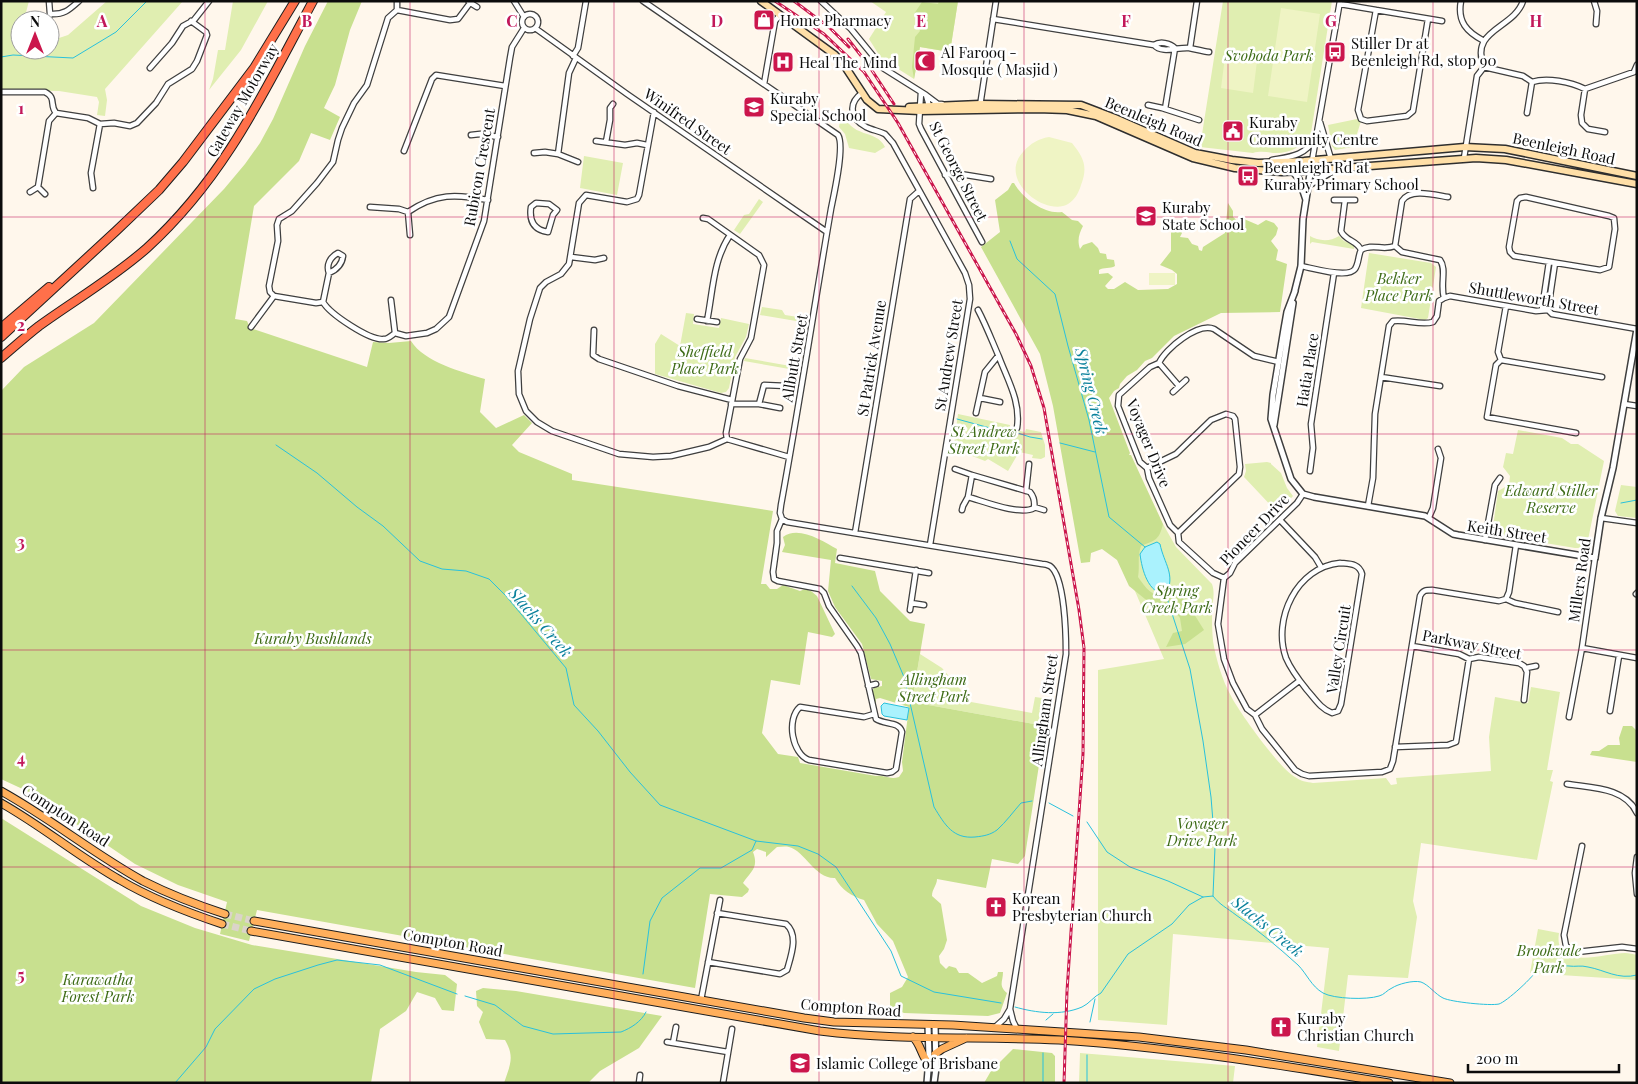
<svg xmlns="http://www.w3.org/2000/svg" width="1638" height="1084" viewBox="0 0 1638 1084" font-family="'Playfair Display',serif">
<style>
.green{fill:#e0eeb1}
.forest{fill:#c8e08f}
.pitch{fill:#eff4c4}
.water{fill:#aaf2fd;stroke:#29c1dc}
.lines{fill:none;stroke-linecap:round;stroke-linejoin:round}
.stream{stroke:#29c1dc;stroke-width:1}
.primary-tunnel{stroke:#dbd4ca;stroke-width:7;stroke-dasharray:7 3.5;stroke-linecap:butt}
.minor-casing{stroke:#3f3f3f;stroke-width:7}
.tertiary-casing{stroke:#3f3f3f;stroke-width:8}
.secondary-casing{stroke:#2e2e2e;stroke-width:9}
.primary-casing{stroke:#1d1d1d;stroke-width:9}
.motorway-casing{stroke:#1d1d1d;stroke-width:10}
.minor{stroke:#fff;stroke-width:4.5}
.tertiary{stroke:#fff;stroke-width:5}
.secondary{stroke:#ffdfa7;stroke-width:6}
.primary{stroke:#ffaf5c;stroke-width:7}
.motorway{stroke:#ff704a;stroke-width:8}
.rail-casing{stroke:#cb164c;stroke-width:3}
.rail{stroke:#fff;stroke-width:1;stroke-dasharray:4;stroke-linecap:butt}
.grid{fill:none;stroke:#c2185b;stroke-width:1;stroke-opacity:0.55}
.labels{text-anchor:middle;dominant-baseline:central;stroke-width:5;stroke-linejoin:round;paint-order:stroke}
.poi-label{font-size:15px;fill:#0c0c0c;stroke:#fff;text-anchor:start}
.park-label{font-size:15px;font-style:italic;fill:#3d6b16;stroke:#fff}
.street-label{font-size:15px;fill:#0c0c0c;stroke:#fff}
.water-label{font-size:16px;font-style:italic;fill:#0a819c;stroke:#fff}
.grid-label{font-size:16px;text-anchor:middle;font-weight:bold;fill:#c2185b;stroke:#fff;stroke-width:5;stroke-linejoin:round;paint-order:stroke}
</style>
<rect width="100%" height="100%" fill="#fff7ec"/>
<path class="green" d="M1,1H29L24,20H20V50H50V41L68,35L107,1H183L105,89L107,100L105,116L97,115L99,102L97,97L59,91L1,90Z
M233,1H268L241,50L209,90L213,79L218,50H225Z
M870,1H958L950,52L920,47L914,79L881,58L869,39L886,12Z
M1223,1H1332L1311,133C1303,147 1289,154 1273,153C1266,152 1260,151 1253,153L1200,147Z
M842,110C850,140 876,128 885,147L875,153L849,148L845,134L839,127Z
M1357,119L1361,121L1353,147L1335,150L1332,146L1328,125Z
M584,156L623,163L617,195L580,188Z
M759,199L763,202L740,234L734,230L744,215L749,214Z
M1310,236C1318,241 1330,242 1339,236L1344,241L1354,245V249L1312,242L1310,244Z
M1369,253L1431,263L1436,267L1428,318L1425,320L1361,308Z
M762,307L782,310L785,315L805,318L804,325L802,322L760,315Z
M686,313L694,314L693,324L719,328L721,318L749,324L746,337L735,357L729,388L726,392L721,393L655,374V344L661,334L680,346Z
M745,358L796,367L795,370L744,361Z
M958,414L1010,425V429L1025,432L1026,429L1041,432L1045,445V457L1041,459L1032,458L1033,455L1019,452L1008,471L988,459L985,461L962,452L953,451Z
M1518,430L1562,438L1571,444H1578L1604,461L1588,540C1585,547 1582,548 1575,548L1492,534L1498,491L1509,485L1510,476L1503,467L1506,453L1513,454Z
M1267,462L1271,463V464L1281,473L1287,488L1293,496L1278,513L1244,477L1246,471L1245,464Z
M1621,485L1637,487V518L1618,516L1615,511Z
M1163,524L1176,547L1212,584C1215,592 1213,601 1212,610C1212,620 1212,631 1213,641C1216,659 1222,680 1231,696C1239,712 1280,769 1295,777C1300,781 1307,782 1313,783L1386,778L1391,785L1397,784L1396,778L1491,771L1489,737L1495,697L1528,703L1531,687L1560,692L1547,770H1553L1550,781L1553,782L1537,860L1421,843L1413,901L1417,917L1408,978L1348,975L1339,1051L1317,1047L1329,948L1173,934L1167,1025L1098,1020V670L1164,659L1117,549Z
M920,654L942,668L971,702L1032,713L1035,697L1049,699L1045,726L912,702Z
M1538,929L1559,933C1553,972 1605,953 1625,953C1629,953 1633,954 1637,955V980L1530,973Z
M1080,1053L1235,1066L1233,1083H1079Z"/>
<path class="forest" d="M328,1H362L350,30L335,85L324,108L340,117L330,140L311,133L299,161L254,206L235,319L247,321L250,328L367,367L373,342L389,343L411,341C424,362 462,372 485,379L480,412L496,428L524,415L532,423L512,445L519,452L572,474V480L773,511L761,584H766L770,589H777L783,585L800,591L805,589L811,591L817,596L835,634L832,637L808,632L800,685L771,680L762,733L778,754L798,757L800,763L876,776C884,775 890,780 899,777L903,771L902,762L909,707L880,698L876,699V704L875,703L872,692L874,688L882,686V681L871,679L862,644L835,607L828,591L831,560L782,552L785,545L783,537C798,525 823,541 837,549L835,563L875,571L880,591L910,621L925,624L912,702L1045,726L1025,856L1018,864L992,859L986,888L937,879C937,885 932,889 932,896L941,904L947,940L944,949L939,956L940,963L946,969L949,966L956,968L959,973H968L982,983L997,976L998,972H1003C1003,982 998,985 1007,993L1000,1013L988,1016L904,1013L890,1007V993L902,987L908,977L893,941L877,924L864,900C851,896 842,890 835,878C815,879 805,851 789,847C785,846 781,847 777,847L766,857V852L757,849L753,852C759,868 751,871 743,883L749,889L748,892L742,897L710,894L695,988L257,910L249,941L220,934L227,902L178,885L135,864L29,792L1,779V391L24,367L94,323L224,189L245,164L260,143L273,119L305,46Z
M939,1H958L950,52L920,47L914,79L912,67L915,37L920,31L914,14L922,2L938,4Z
M1012,183H1014C1022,198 1045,215 1062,212L1072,220L1078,221L1083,226C1079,234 1077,240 1080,249L1083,245L1092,242L1098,248L1100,253L1106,254L1107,259L1114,260L1115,266C1110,269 1104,267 1099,270V274L1108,273L1113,277L1105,286L1108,289H1114L1125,282L1138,290L1168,289L1177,284V274L1172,270L1160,265L1171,251V233L1175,229H1181L1182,233L1180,237L1188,238L1192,244L1198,246L1199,250L1202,251L1203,247L1225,233L1228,203L1233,211V217L1239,222L1244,219L1258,225L1266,220L1274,223L1278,228L1276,235L1271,241L1278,250L1276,260L1287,264L1280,312L1221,313L1174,336L1152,358L1145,361L1137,370L1127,376L1120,384L1119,388L1114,391L1109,398L1130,453L1129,455H1131L1163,524C1159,541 1155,540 1141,546C1137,557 1140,566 1138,577C1147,590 1154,599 1171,596L1174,590L1183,591L1189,606L1204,630L1185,644L1166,647L1173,633L1182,631L1180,618L1172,607H1161L1145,599L1129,586L1117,560L1102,549L1091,553L1090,562L1081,563L1053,406L1040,354L981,247L1000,232L995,200L1008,190Z
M1623,726H1632L1637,731V762L1590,755L1592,751H1599L1608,745H1620L1619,738Z
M1,818L141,906L195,928L252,945L416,972L445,975L457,984L454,1011L442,1010L435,998L417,992L406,1011L380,1029L371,1083H1Z
M483,988L516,991L662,1016L639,1048L600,1071L588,1083H504C510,1065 515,1057 505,1040L486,1039L479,1022L483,1012L477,1006L476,991Z
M1013,1049L1052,1053L1055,1056V1083H984L991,1071Z"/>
<path class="pitch" d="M1281,8L1320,14L1307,102L1268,96Z
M1225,57L1257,61L1253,93L1221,88Z
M1049,137L1072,143C1084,158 1088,167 1081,185C1079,192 1075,200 1068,204C1046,217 997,180 1023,152C1031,143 1038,139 1049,137Z
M1149,273H1175V285H1149Z"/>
<path class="water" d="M1157,542L1160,544C1164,564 1176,574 1166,595C1148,593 1142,570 1140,554L1145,547Z
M884,703L909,708L907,720L884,716L882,714L881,706Z"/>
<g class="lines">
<path class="stream" d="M1,57L13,55L73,58L116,32L147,1
M1010,241L1017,259L1055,294L1068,346L1089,420L1109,517L1145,547
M957,419L990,428H1002L1030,437L1042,439
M1060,443L1095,452
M276,445L317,473L357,507L383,526L420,561L442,569L466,571L489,579L506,596L566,668L574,705L598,731L630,772L660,805L756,841
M1621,503L1637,500
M852,586L876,618L890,644L904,677L934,807C945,825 953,839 975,837C984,836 990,835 997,830C1006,822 1013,812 1021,803L1032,801
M1166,595L1190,669L1203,741L1211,797L1215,847L1213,896
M1049,803L1073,816
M1087,822L1107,852L1130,867L1168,881L1203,897
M643,974L650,921L662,898L700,868H721L752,850L756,841L798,846L818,854L836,867L891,951L901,976L934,992L1001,1003
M465,996L495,1005L523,1026L553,1034L621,1032C631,1028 641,1022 646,1012
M1015,1007C1036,1013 1061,1016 1082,1007C1089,1004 1094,996 1101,993L1128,954L1172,924L1189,905L1203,897L1213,896C1220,905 1227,908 1236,915C1258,930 1278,947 1298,965C1307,974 1311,986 1323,993C1334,999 1367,1000 1379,996C1384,995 1387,990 1392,988C1398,984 1413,980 1421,982C1429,985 1435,994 1443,998C1451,1002 1490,1006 1499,1004C1506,1002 1535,976 1538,968C1549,966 1557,965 1569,966C1575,967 1581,965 1588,967C1605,970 1618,980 1637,975
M1046,1020L1053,1014
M1090,1022L1095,999
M175,1083L206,1047L215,1029L254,989L275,979L318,965L337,960L380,965L457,994
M1043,1083V1053
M1087,1083V1055"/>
<path class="primary-tunnel" d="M225,914L254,921
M222,924L251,931"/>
<g class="minor-casing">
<path id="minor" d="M397,1V10L388,18L367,85L354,103L342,128L338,140L333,162L317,183L292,211L279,219L277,225L278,241L269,286L270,292L274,296L316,303L323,302C330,314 370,341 384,339C388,339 392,335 395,333L406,336L427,333L436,329L449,317L484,221L510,58L512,47L524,28
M514,1L524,17
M643,1L838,135C845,146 834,194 831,209C814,308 799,406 781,505L780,513L782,519L777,531V543L773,572L774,579L778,581L820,589L824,593L829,606L857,646L861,653L876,719C885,725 899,721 902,732L896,769L892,772L887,773L809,760C792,754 786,719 800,707L864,717L874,714
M821,1L851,29L883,68L926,95L929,106
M1461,1C1457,22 1467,32 1484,41
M1594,1L1597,11L1596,24
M469,2L477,7
M1340,4L1442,21
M397,10L450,20L458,19L470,3
M1376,10L1358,110L1361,119L1367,121L1407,116L1413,111L1428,19
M50,14C64,15 69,10 79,1
M522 22a8 8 0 1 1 16 0a8 8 0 1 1-16 0Z
M993,19L1154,45C1160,41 1170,43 1175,48
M48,20L50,14L49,1
M535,28L627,94L827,232
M1154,45C1162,54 1177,47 1189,48C1195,49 1202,51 1209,52
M1190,48L1197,1
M573,56L578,48L586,1
M576,58L569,73L558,154L578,162
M1484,67L1523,76L1532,82C1547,77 1571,82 1585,89L1634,72L1637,65
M150,68L172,43L183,26L194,20L209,1
M764,84L775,21L780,15
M1585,89L1581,115L1582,123L1588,129L1605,132
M1,92H45C57,98 49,105 56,113L88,118L100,124L114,123L130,126L137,123L156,103L168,84L192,69L197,61L207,35L206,32L191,21
M921,92L919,124L921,129L982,242
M862,93C847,104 851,119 866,127C872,130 879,131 885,134C888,137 890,140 893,143L965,273L969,285L970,299L930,545
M926,95L938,104H942
M1148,105L1162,108L1199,120
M980,106L996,1
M1165,109L1175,48
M654,112L639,195L637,199L627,202L586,195L579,203L569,264L561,274L546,282L540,288L530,319L518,371L519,394L526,411L537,422L552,431L619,454L653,457L671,456L709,447L727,439L789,457
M1527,113L1532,82
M1320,122L1331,159
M471,135L480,134L498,137
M596,141L625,145L637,143L647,145
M606,142L610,120V108L613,104
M404,151L432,79L436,75L505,86
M534,153L545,152L558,154
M1464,158L1477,76L1484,67C1469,29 1514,29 1523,1
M1272,160C1288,157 1306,156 1314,139
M1312,161L1340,1
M945,175L954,173L991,179
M38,187L49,121L56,113
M93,188L91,173L100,124
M30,192L38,187L45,194
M1526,197L1609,216L1614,218L1615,229L1609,267L1600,270L1514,256L1510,252L1509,247L1517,201L1520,198Z
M1334,200H1355
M1345,200L1341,231C1345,241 1357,240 1361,250
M536,203L549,204L557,210L553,215L548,232C534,230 529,221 531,207Z
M370,207L399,209L408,212C436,193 456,194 488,200
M408,212L410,235
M703,218L708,219L759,255L764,265L751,338L740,359L726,433L727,439
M1395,246L1402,201C1410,188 1435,195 1448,197
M338,253L343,256C342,264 336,270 329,273C326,265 330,257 338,253Z
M571,257L595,260L604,258
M1301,266C1312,268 1348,279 1355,269C1359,263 1358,256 1361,250C1372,243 1383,251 1395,246L1402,252L1440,260C1447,269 1440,284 1444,298
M391,300L395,333
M323,302L329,273
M1506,306L1498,352L1501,360L1496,365L1487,417L1576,433
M1542,309L1549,262
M978,310C986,325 992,341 999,357C1008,381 1021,402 1017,428
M1548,310L1555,263
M697,319L717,322
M707,321C713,291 713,260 730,235
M251,327L274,296
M594,330L593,355L599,359L678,386L732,400
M1501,360L1602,377
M1159,363L1179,386
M1381,377L1440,386
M1173,392L1186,380
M980,398L1000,402
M731,404H759L764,385L787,386
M759,404L780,408
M1624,404L1637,406
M976,413L985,372L998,356
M1147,468L1176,454L1211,420L1226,414L1233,416L1235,419L1240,467L1239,474L1178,533
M955,469L972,475L968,497L963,506L962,510
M1310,471L1313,448L1311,424L1334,273
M1026,491L1029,464
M1303,494L1297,503L1235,563L1230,573L1224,578L1218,624L1224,659L1233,683L1247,709L1255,715L1262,729L1295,770L1302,774L1309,776L1382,772L1390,769L1393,761L1420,596C1423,590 1426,590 1432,590L1499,601L1506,599L1509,592L1516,545
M968,497C983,501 1020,516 1034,508C1035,502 1034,497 1030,492L972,475
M1368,506L1373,478L1375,414L1389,326L1393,321C1407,319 1420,326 1433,322L1437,316L1439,301L1444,298L1450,296L1536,311L1548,310L1552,314L1637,329
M1034,507L1044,510
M1429,517L1433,508L1441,458L1438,449
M1601,518L1637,523
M782,519L787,522L1042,564C1044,564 1048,565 1050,566C1065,576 1066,636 1066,654L1010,1009L1013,1021L1017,1029
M1280,520L1315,557L1321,567
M855,533L910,199L919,191
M1485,540L1495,485L1500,478
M840,558L929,573
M1340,563C1349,564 1359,563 1362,574L1341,704L1338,711L1332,713C1321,709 1315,699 1307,690C1299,680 1291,670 1286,658C1272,619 1297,567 1340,563Z
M1224,578L1213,573L1179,542L1178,533L1170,525L1149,478L1147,468L1140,462L1118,406L1119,395L1150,367L1159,363C1165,349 1198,322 1214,329L1254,356L1279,362
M1636,594L1637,593
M1506,599L1515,603L1558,612
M911,603L924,605
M910,610L916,570
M1412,646L1459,654L1469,659L1479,657L1519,663L1524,666L1527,672L1524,700
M1582,648L1637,658
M1526,668L1536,666
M868,686L876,684
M1610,711L1619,656
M1255,715L1299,681
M1569,717L1582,648L1595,558
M1395,747L1448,745L1456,742L1469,659
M1567,784C1591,788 1625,787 1637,813
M1582,846L1564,935L1566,946L1577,952L1622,947L1637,949
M1637,857L1635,873L1637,894
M708,962L780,974L787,970C791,956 799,935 786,924L717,913
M701,1000L720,900
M994,1028L1004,1019L1010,1009
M667,1042L728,1052
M673,1043L676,1027
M639,1083L640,1075
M723,1083L732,1029"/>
</g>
<g class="tertiary-casing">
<path id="tertiary" d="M1293,172L1299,179L1306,200
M1309,185L1336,169
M1295,291L1287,312L1284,329L1273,395L1271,419L1291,479L1303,494L1314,497L1425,516L1453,534L1458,535L1595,558L1601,518L1613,468L1637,329
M1294,294L1301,266L1303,219L1312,161
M1274,425L1293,303
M927,1083L929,1058L928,1025
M934,1083L936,1068L935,1025"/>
</g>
<g class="secondary-casing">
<path id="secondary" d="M761,1L835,55L844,65L867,100L878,109L920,111L1037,109L1067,110L1096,116L1193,158L1235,168L1282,172L1303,171L1476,158L1506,160L1637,184
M909,107L980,104L1081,105L1115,118L1195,153L1232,160L1258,163L1304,161L1465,147L1505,149L1637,176"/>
</g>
<g class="primary-casing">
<path id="primary" d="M1,791C50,818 94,854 143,881C169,894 197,905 225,914
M1,803C42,826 79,857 120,880C152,899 186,912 222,924
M254,921L804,1018L834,1022L953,1025L1139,1037L1246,1050L1450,1083
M251,931L820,1031C899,1041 979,1036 1059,1040C1170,1047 1279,1065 1389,1083
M913,1037C921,1044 921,1056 929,1064
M935,1054L942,1049L966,1038"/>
</g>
<g class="motorway-casing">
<path id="motorway" d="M1,328L49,287
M1,337L116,231L159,190L183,162L254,68L295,1
M1,358C14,347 26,336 39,326C75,300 113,278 147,248C225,177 264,92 313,1"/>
</g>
<use href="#minor" class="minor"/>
<use href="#tertiary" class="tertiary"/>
<use href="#secondary" class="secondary"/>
<use href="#primary" class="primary"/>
<use href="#motorway" class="motorway"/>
<g class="rail-casing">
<path id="rail" d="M775,1L824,34L864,72L898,123L1016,334L1031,366L1044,408L1079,610L1084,648L1083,754L1067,991L1064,1083
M794,1L830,28L849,47
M848,39L869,66L894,104"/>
</g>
<use href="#rail" class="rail"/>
</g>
<path class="grid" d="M205,1V1083M410,1V1083M614,1V1083M819,1V1083M1024,1V1083M1228,1V1083M1433,1V1083M1,217H1637M1,434H1637M1,650H1637M1,867H1637"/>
<defs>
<g id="shop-square" transform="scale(1.125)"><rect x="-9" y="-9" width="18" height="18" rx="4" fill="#cb164c" stroke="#fff"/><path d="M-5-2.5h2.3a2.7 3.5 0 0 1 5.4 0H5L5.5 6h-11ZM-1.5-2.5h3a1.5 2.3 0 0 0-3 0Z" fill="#fff"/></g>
<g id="bus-square" transform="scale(1.125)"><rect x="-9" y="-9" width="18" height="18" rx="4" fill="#cb164c" stroke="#fff"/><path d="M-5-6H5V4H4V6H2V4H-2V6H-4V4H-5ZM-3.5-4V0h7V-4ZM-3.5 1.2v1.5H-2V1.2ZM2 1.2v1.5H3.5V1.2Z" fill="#fff"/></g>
<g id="mosque-square" transform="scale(1.125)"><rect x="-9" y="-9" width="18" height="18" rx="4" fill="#cb164c" stroke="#fff"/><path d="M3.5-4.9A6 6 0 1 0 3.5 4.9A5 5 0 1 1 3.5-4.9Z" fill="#fff"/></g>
<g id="hospital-square" transform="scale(1.125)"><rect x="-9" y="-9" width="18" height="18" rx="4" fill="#cb164c" stroke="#fff"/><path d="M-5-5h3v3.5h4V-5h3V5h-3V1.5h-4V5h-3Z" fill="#fff"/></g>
<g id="school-square" transform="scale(1.125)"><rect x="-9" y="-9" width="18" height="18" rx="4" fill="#cb164c" stroke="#fff"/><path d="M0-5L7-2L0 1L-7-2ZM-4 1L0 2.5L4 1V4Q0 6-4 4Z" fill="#fff"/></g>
<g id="civic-square" transform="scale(1.125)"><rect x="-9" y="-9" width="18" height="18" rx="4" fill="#cb164c" stroke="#fff"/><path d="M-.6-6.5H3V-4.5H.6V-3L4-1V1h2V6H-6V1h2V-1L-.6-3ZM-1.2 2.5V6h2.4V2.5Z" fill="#fff"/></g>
<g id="church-square" transform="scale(1.125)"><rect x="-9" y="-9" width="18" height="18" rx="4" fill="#cb164c" stroke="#fff"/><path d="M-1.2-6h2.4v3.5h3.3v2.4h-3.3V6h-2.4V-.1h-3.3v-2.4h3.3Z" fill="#fff"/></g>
</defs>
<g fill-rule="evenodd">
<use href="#shop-square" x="764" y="20"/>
<use href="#bus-square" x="1335" y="52"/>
<use href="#mosque-square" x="925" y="61"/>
<use href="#hospital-square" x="783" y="62"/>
<use href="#school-square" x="754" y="107"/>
<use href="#civic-square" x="1233" y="131"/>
<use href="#bus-square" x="1248" y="176"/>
<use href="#school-square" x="1146" y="216"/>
<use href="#church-square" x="996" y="907"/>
<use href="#church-square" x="1281" y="1027"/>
<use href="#school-square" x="800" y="1063"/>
</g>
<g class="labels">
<g class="poi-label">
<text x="780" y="20">Home Pharmacy</text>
<text x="1351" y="43">Stiller Dr at<tspan x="1351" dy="17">Beenleigh Rd, stop 90</tspan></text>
<text x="941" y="52">Al Farooq -<tspan x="941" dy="17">Mosque ( Masjid )</tspan></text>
<text x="799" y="62">Heal The Mind</text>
<text x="770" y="98">Kuraby<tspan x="770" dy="17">Special School</tspan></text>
<text x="1249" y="122">Kuraby<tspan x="1249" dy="17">Community Centre</tspan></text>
<text x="1264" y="167">Beenleigh Rd at<tspan x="1264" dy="17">Kuraby Primary School</tspan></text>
<text x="1162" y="207">Kuraby<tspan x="1162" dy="17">State School</tspan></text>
<text x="1012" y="898">Korean<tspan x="1012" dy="17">Presbyterian Church</tspan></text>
<text x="1297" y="1018">Kuraby<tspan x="1297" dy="17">Christian Church</tspan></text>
<text x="816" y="1063">Islamic College of Brisbane</text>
</g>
<g class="park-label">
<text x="1269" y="55">Svoboda Park</text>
<text x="1399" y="278">Bekker<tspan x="1399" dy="17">Place Park</tspan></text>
<text x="705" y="351">Sheffield<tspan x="705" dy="17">Place Park</tspan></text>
<text x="984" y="431">St Andrew<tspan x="984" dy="17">Street Park</tspan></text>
<text x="1551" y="490">Edward Stiller<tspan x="1551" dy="17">Reserve</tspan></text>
<text x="1177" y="590">Spring<tspan x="1177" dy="17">Creek Park</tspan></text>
<text x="313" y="638">Kuraby Bushlands</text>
<text x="934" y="679">Allingham<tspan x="934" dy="17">Street Park</tspan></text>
<text x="1202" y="823">Voyager<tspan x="1202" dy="17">Drive Park</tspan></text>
<text x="1549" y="950">Brookvale<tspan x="1549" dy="17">Park</tspan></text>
<text x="98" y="979">Karawatha<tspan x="98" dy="17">Forest Park</tspan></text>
</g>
<g class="street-label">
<text transform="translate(242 100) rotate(-60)">Gateway Motorway</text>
<text transform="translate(688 121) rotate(35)">Winifred Street</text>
<text transform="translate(1154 121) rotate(23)">Beenleigh Road</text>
<text transform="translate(1564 148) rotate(12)">Beenleigh Road</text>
<text transform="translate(479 167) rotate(-80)">Rubicon Crescent</text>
<text transform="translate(959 171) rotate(63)">St George Street</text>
<text transform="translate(1534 298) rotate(10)">Shuttleworth Street</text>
<text transform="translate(948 355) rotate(-81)">St Andrew Street</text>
<text transform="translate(794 358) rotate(-80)">Allbutt Street</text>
<text transform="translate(871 358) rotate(-81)">St Patrick Avenue</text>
<text transform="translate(1307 370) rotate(-81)">Hatia Place</text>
<text transform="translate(1149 443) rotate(68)">Voyager Drive</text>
<text transform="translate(1254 529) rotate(-46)">Pioneer Drive</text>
<text transform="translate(1507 531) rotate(9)">Keith Street</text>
<text transform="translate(1579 580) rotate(-82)">Millers Road</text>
<text transform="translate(1472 644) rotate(11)">Parkway Street</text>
<text transform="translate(1338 649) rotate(-81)">Valley Circuit</text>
<text transform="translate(1044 710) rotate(-82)">Allingham Street</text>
<text transform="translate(66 815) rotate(33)">Compton Road</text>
<text transform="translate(453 942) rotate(10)">Compton Road</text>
<text transform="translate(851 1007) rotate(4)">Compton Road</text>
</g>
<g class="water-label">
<text transform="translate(1092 391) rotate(76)">Spring Creek</text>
<text transform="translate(541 622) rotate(49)">Slacks Creek</text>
<text transform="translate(1268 926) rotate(39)">Slacks Creek</text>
</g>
</g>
<g class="grid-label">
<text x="102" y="27">A</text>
<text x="307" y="27">B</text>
<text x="512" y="27">C</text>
<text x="717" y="27">D</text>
<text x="921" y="27">E</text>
<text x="1126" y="27">F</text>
<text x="1331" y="27">G</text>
<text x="1536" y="27">H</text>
<text x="21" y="114">1</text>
<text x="21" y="331">2</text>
<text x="21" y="548">3</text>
<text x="21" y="764">4</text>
<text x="21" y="981">5</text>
</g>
<rect width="1638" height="1084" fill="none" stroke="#0c0c0c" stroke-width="5"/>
<g transform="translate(35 35)"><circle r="24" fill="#ffffff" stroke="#9e9e9e"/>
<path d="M0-4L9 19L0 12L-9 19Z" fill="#cb164c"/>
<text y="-8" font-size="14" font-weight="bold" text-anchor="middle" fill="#0c0c0c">N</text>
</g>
<path d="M1468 1064v8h151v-8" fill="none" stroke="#0c0c0c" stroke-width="2.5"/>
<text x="1476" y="1064" font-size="15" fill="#0c0c0c" stroke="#ffffff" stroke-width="4" paint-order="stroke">200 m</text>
</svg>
